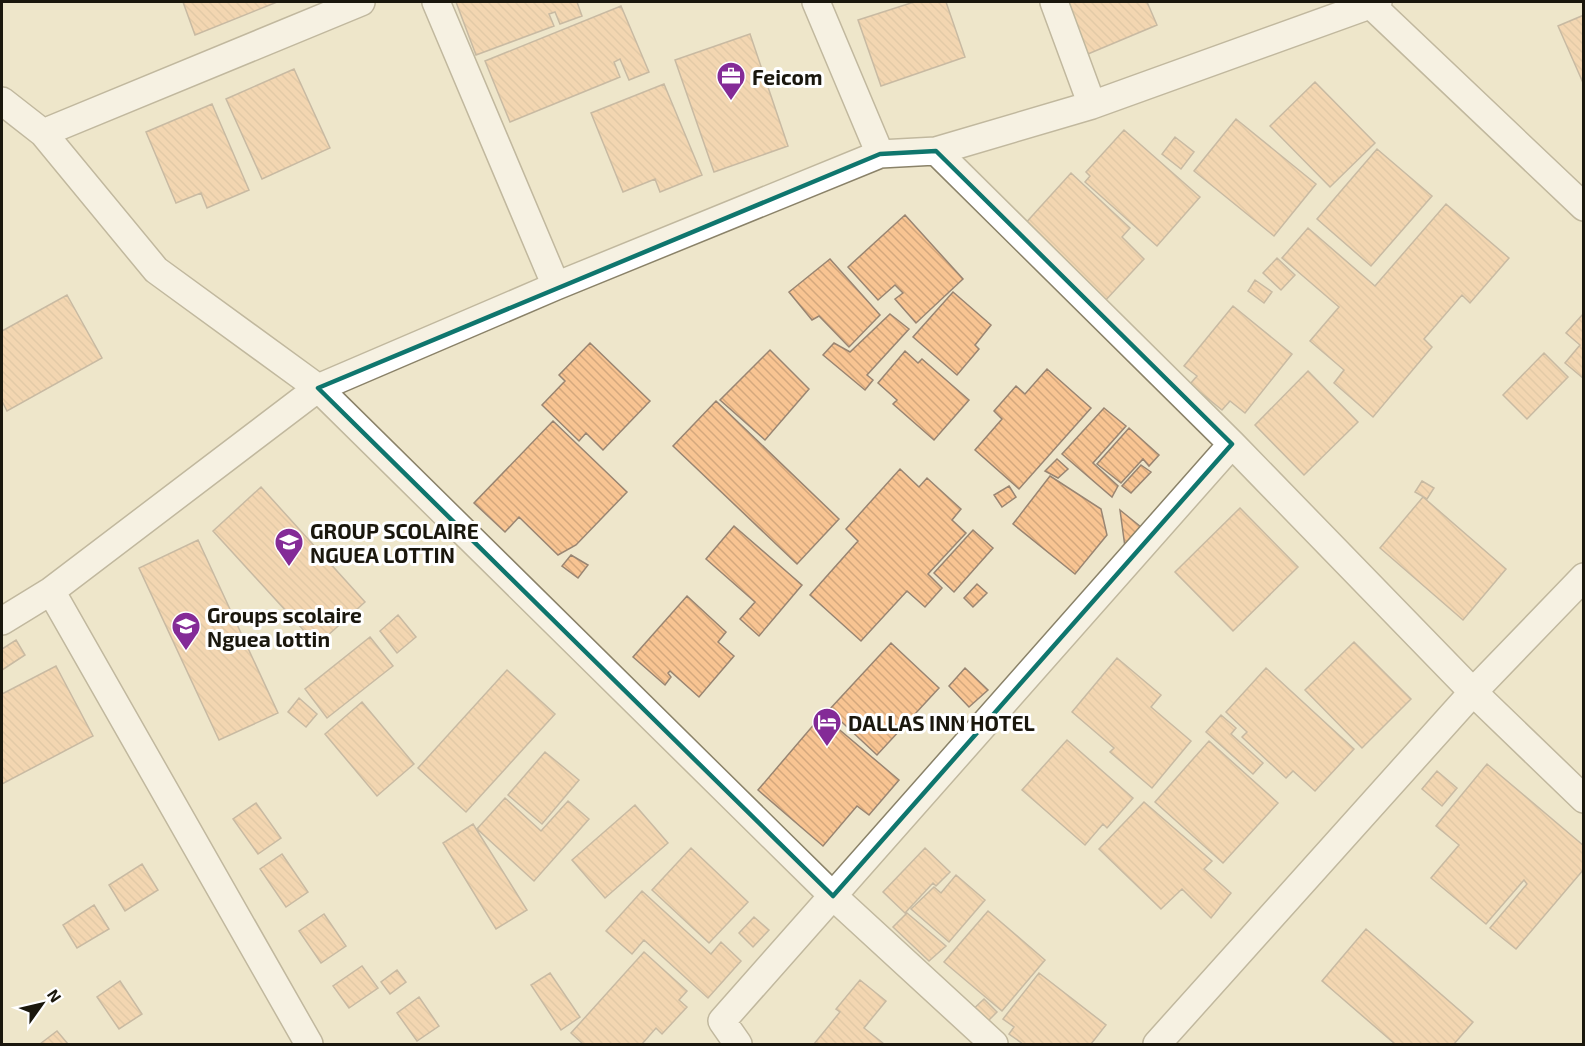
<svg xmlns="http://www.w3.org/2000/svg" width="1585" height="1046" viewBox="0 0 1585 1046" font-family="'Exo 2',sans-serif">
<style>
.building{fill:url(#building-back-hatch);stroke:#998572;stroke-width:1.5}
.lines{fill:none;stroke-linecap:round;stroke-linejoin:round}
.minor-casing{stroke:#8a8269;stroke-width:30}
.minor{stroke:#fff;stroke-width:27}
.marked{fill:none;stroke:#0f766e;stroke-width:4.5;stroke-linejoin:round}
.labels{text-anchor:middle;dominant-baseline:central;stroke-width:6;stroke-linejoin:round;paint-order:stroke}
.poi-label{font-size:21px;font-weight:bold;fill:#1a170d;stroke:#fff;text-anchor:start}
</style>
<defs>
<pattern id="building-back-hatch" width="6" height="6" patternUnits="userSpaceOnUse" patternTransform="scale(1.5)"><rect width="6" height="6" fill="#f8c492"/><path d="M-1 5l2 2M0 0l6 6M5-1l2 2" fill="none" stroke="#d4a87d"/></pattern>
</defs>
<rect width="100%" height="100%" fill="#eee6cb"/>
<path class="building" d="M183,2H277L195,35Z
M456,2H577L582,16L560,24L555,12L549,14L554,26L476,55Z
M914,2H946L965,57L881,86L858,20Z
M1066,2H1147L1157,25L1088,54Z
M621,6L649,72L629,80L620,59L614,62L620,77L510,122L485,61Z
M1584,15V85L1558,26Z
M750,34L788,146L714,172L675,60Z
M294,69L330,148L262,179L226,99Z
M1315,82L1375,143L1330,187L1270,126Z
M664,84L702,175L660,192L655,179L623,192L591,113Z
M212,104L249,190L207,208L201,193L176,203L146,132Z
M1236,119L1316,184L1274,236L1194,171Z
M1124,130L1200,197L1157,246L1085,182L1090,176L1086,172Z
M1175,137L1194,152L1181,169L1162,154Z
M1377,149L1432,196L1371,266L1317,219Z
M1071,173L1130,228L1122,237L1144,259L1104,302L1023,226Z
M1446,204L1509,258L1470,303L1462,295L1424,339L1432,347L1373,417L1334,383L1344,370L1310,341L1339,307L1282,258L1308,228L1375,286Z
M905,215L963,279L916,323L895,299L903,293L895,285L878,300L848,267Z
M1277,258L1295,275L1281,290L1263,273Z
M830,259L880,315L849,347L819,316L812,320L789,292Z
M1255,280L1272,292L1264,303L1248,291Z
M953,292L991,325L975,345L979,349L957,375L913,337Z
M67,295L102,358L7,411L2,401V331Z
M1233,306L1292,354L1245,413L1230,401L1222,410L1190,384L1197,376L1184,366Z
M1584,313V379L1565,363L1580,345L1566,333Z
M890,314L909,329L867,375L873,380L865,390L823,355L834,343L850,352Z
M590,343L650,401L603,450L586,433L579,441L542,405L565,381L559,375Z
M770,350L809,389L765,440L720,400Z
M905,351L918,363L922,359L969,400L934,440L893,404L897,400L878,383Z
M1544,353L1568,377L1527,419L1503,395Z
M1047,369L1091,408L1019,489L975,450L1002,419L994,411L1016,386L1025,394Z
M1308,371L1358,422L1304,475L1255,425Z
M716,401L839,519L797,564L673,446Z
M1104,408L1126,426L1093,463L1118,486L1112,497L1062,454Z
M553,421L627,492L576,545L558,555L519,517L505,532L474,503Z
M1129,428L1159,455L1149,466L1143,459L1121,483L1097,464Z
M1057,459L1068,469L1058,478L1045,471Z
M1141,465L1151,472L1131,493L1122,486Z
M900,469L919,487L927,478L961,509L952,520L966,533L928,574L942,588L925,607L907,591L861,641L810,595L858,541L846,529Z
M1050,476L1101,509L1107,535L1075,574L1013,524Z
M1422,481L1434,488L1427,499L1415,492Z
M1009,486L1016,497L1002,507L994,495Z
M261,487L365,602L317,645L213,531Z
M1423,497L1506,569L1463,620L1380,548Z
M1240,508L1298,567L1233,631L1175,572Z
M1120,510L1141,527L1125,547Z
M734,526L802,585L759,636L740,619L755,602L706,559Z
M973,530L993,548L954,592L934,573Z
M198,540L278,713L219,740L139,568Z
M571,555L588,565L578,578L562,566Z
M977,584L987,593L973,607L964,598Z
M687,596L726,632L718,642L734,656L699,697L670,671L668,673L671,677L665,685L633,657Z
M398,615L416,637L397,653L380,631Z
M370,637L393,666L327,718L305,689Z
M16,640L25,655L2,670V649Z
M1354,642L1411,699L1362,748L1305,690Z
M891,643L939,688L877,755L829,710Z
M1117,658L1161,695L1151,707L1191,741L1152,788L1110,752L1114,748L1072,712Z
M56,666L93,736L2,784V694Z
M965,668L988,690L969,707L949,686Z
M1266,668L1354,749L1315,791L1293,771L1286,778L1242,737L1247,732L1226,712Z
M507,670L555,714L466,812L418,768Z
M299,698L317,714L306,727L288,712Z
M362,702L414,764L377,796L325,734Z
M822,715L899,780L869,815L857,806L823,846L758,790Z
M1221,715L1236,728L1231,734L1263,763L1253,774L1206,732Z
M1067,740L1133,798L1107,828L1103,824L1085,845L1022,790Z
M1209,741L1278,803L1223,863L1155,802Z
M545,752L579,780L542,824L508,795Z
M1487,764L1584,846V869L1516,949L1490,928L1527,884L1524,880L1486,924L1431,878L1459,845L1436,826Z
M1437,771L1457,788L1442,806L1422,789Z
M505,798L541,831L568,801L589,819L534,881L477,829Z
M1144,802L1212,861L1204,869L1231,893L1211,918L1182,889L1161,909L1099,849Z
M256,803L281,838L258,854L233,819Z
M635,805L668,843L605,898L572,860Z
M473,824L527,910L496,929L443,843Z
M691,848L748,902L709,943L652,890Z
M925,848L950,872L936,886L933,883L905,913L883,892Z
M282,854L308,892L286,907L260,869Z
M142,864L158,890L125,911L109,885Z
M956,875L985,900L949,942L911,909L934,887L941,893Z
M642,891L711,954L721,942L741,961L708,998L644,940L632,954L606,931Z
M94,905L109,929L77,948L63,925Z
M988,911L1045,960L1002,1011L944,962Z
M907,913L946,946L929,961L893,927Z
M324,914L346,946L321,963L299,931Z
M754,917L769,930L753,947L739,933Z
M1366,929L1473,1022L1454,1044H1395L1322,981Z
M644,952L687,991L679,1000L687,1007L662,1034L656,1028L642,1044H583L571,1033Z
M362,966L378,988L349,1008L333,986Z
M397,970L406,982L390,994L381,982Z
M550,973L580,1017L561,1030L531,985Z
M1039,973L1106,1025L1091,1044H1023L1009,1034L1014,1027L1003,1019Z
M860,980L886,1001L864,1028L884,1044H814L840,1012L836,1009Z
M120,981L142,1014L119,1029L97,997Z
M419,997L439,1026L417,1041L397,1013Z
M984,999L997,1012L979,1030L966,1016Z
M57,1031L68,1044H40Z"/>
<g class="lines">
<g class="minor-casing">
<path id="minor" d="M436,2L556,286
M816,2L880,154
M1054,2L1092,105
M1368,2L1584,207
M2,101L43,133L156,270L318,388L833,896L994,1044
M43,133L361,2
M936,151L1232,444L1473,692L1584,799
M51,591L309,1044
M2,621L51,591L318,388L556,286L880,154L936,151L1092,105L1378,2
M738,1044L722,1021L1232,444
M1157,1044L1473,692L1584,577"/>
</g>
<use href="#minor" class="minor"/>
</g>
<path d="M0 0H1585V1046H0ZM936,151L1232,444L833,896L318,388L880,154Z" fill="#eee6cb" fill-opacity=".55" fill-rule="evenodd"/>
<path class="marked" d="M936,151L1232,444L833,896L318,388L880,154Z"/>
<defs>
<g id="office-pin" transform="scale(1.5)"><path d="M0 17L-7.5 6A9.5 9.5 0 1 1 7.5 6Z" fill="#842b97" stroke="#fff"/><path d="M-6-3h4V-5.5h4V-3h4V5H-6ZM-1-4.5V-3h2v-1.5ZM-6 0V1H6V0Z" fill="#fff"/></g>
<g id="school-pin" transform="scale(1.5)"><path d="M0 17L-7.5 6A9.5 9.5 0 1 1 7.5 6Z" fill="#842b97" stroke="#fff"/><path d="M0-5L7-2L0 1L-7-2ZM-4 1L0 2.5L4 1V4Q0 6-4 4Z" fill="#fff"/></g>
<g id="hotel-pin" transform="scale(1.5)"><path d="M0 17L-7.5 6A9.5 9.5 0 1 1 7.5 6Z" fill="#842b97" stroke="#fff"/><path d="M-6-4.5h1.5V1H6V5H4.5V3h-9V5H-6ZM-4 0a1.8 1.8 0 1 1 3.6 0ZM.5 0V-2.5h3Q6-2.5 6 0Z" fill="#fff"/></g>
</defs>
<g fill-rule="evenodd">
<use href="#office-pin" x="731" y="76"/>
<use href="#school-pin" x="289" y="542"/>
<use href="#school-pin" x="186" y="626"/>
<use href="#hotel-pin" x="827" y="722"/>
</g>
<g class="labels">
<g class="poi-label">
<text x="752" y="76">Feicom</text>
<text x="310" y="530">GROUP SCOLAIRE<tspan x="310" dy="24">NGUEA LOTTIN</tspan></text>
<text x="207" y="614">Groups scolaire<tspan x="207" dy="24">Nguea lottin</tspan></text>
<text x="848" y="722">DALLAS INN HOTEL</text>
</g>
</g>
<rect width="1585" height="1046" fill="none" stroke="#1a170d" stroke-width="6"/>
<g transform="translate(42 1004) rotate(56)" stroke="#ffffff" stroke-width="4.5" paint-order="stroke">
<path d="M0-4.5L10 22L0 15L-10 22Z" fill="#1a170d"/>
<text y="-9" font-size="16" font-weight="bold" text-anchor="middle" fill="#1a170d">N</text>
</g>
</svg>
